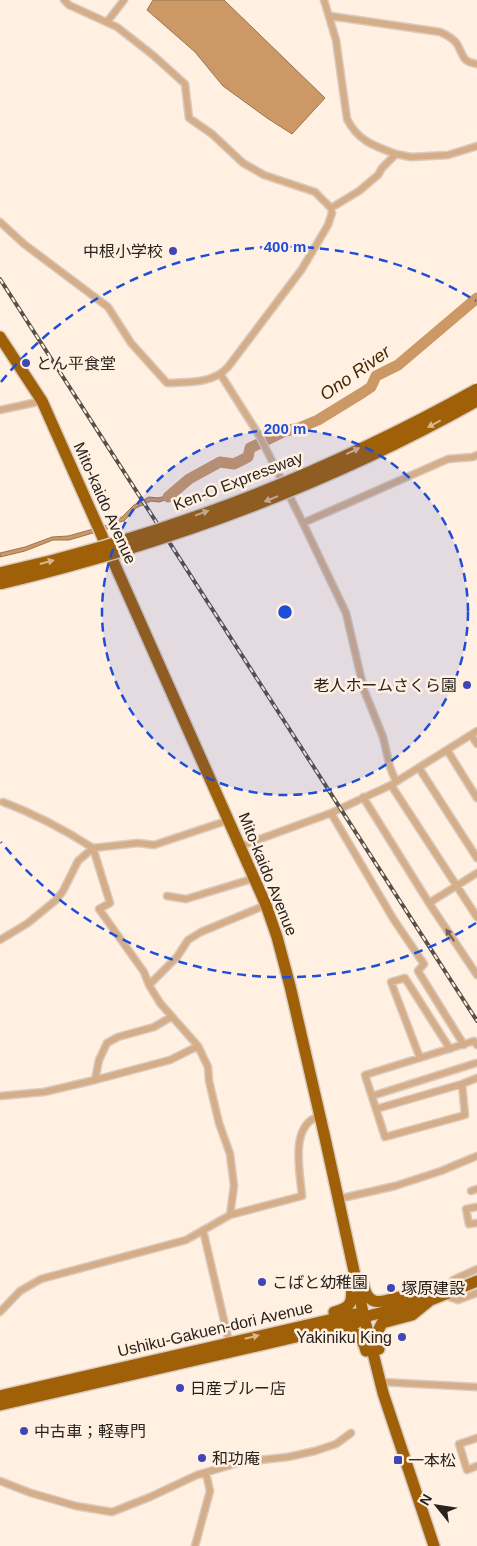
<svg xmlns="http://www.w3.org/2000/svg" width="477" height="1546" viewBox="0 0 477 1546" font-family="Helvetica,'Noto Sans JP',sans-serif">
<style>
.water{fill:#cb9866;stroke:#9a7550}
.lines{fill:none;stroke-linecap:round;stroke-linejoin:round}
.river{stroke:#cb9866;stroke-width:11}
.street-casing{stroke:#d8cbbf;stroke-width:9}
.highway-casing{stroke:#d8cbbf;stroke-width:14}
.street{stroke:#d5ae89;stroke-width:6}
.highway{stroke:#9f6008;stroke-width:11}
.rail-casing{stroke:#575049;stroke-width:4}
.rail{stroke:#fff0e2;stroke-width:2;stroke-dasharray:5.5;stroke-linecap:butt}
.highway-bridge-casing{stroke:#d8cbbf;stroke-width:14;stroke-linecap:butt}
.highway-bridge{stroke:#9f6008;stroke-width:11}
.oneway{fill:#d9b68b}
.oneway2{fill:#76624e}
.ring{fill:none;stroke:#1d4ed8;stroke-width:2.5;stroke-dasharray:9 6}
.poi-dot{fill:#4145ba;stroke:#fff0e2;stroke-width:2}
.labels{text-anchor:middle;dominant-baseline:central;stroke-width:5;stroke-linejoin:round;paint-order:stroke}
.poi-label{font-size:16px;fill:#28231e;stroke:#fff0e2;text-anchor:start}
.street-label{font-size:16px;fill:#28231e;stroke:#fff0e2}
.water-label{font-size:18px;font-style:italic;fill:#482700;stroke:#fff0e2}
.centre{fill:#1d4ed8;stroke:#fff0e2;stroke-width:2.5}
.ring-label{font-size:15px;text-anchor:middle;font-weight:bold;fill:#1d4ed8;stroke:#fff0e2;stroke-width:5;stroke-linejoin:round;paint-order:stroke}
</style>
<rect width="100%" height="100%" fill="#fff0e2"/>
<path class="water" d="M153,0H224L325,98L292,134L267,118L223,86L195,52L147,10Z
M178,486L180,489L168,499L159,502L151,501L136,508L124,521L116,523L110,528L69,540H53L25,551L0,557V553L25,547L52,537L68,536L108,525L114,520L122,517L134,505L149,497L158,498L166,496Z"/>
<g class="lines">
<path class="river" d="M168,497L189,479L220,462L234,464L248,457L250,448L285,431L299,428L318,420L362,393L371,387L376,376L398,365L477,298"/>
<g class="street-casing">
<path id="street" d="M64,0L69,5L117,27L154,56L185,84L189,118L212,134L243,163L264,175L315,192L331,208
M324,0L336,40L347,119C358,141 374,146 396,154
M330,16L440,32C447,35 453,38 457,44C464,56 462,62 477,64
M107,22L124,0
M0,222L24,244L108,307L131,343L167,383C188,382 213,384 228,367L302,269L328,225L332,213L331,208L359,191L378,175L382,168L396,154L411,157L448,155L477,146
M221,375L259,435L303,523L346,613L364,690L383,737L390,767L396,782
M0,410L42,401
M303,523L448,459L473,457L477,455
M471,735L477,744
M447,750L477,798
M419,768L477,858
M391,785L477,917
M363,797L429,903L477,975
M3,802C35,814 65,830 93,848L110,903L99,909L144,972L149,985L160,1003L198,1046L208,1067L209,1081L219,1123L230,1154L234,1186L230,1215
M331,813L394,920L424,964L418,971L464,1045
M241,846L331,813L391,785L477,731
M167,896L186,899L255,878
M429,903L477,873
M0,940L28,923L56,900L63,891L78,861L93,848L138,843L154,845L229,820
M149,985L177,957L188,940L201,932L266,905
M420,1058L391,982L405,978L450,1049
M95,1080L170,1060L198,1046
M462,1084L465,1115L385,1137L365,1075L474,1041L477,1045
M0,1096L44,1092L95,1080L99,1060L107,1043L118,1037L154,1027L171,1017
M372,1096L476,1063
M376,1109L462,1084L477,1078
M471,1191L477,1189
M338,1199L395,1186L441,1171L477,1156
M477,1207L466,1209L469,1224L477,1223
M203,1230L230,1346
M477,1269L453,1280L444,1295L458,1300L477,1293
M0,1312L20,1291L41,1279L186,1240L230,1215L302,1196C300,1172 289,1124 320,1116
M380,1382L477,1387
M477,1438L459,1444L467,1470L477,1466
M0,1481L31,1493L76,1506L112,1512L150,1497L197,1475L241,1462L288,1457L315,1451L336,1444L351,1433
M195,1546L210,1491L206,1473"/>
</g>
<g class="highway-casing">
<path id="highway" d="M0,337L42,401L266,905L277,937L290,986L325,1138L364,1317L383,1393L434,1546
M363,1283C369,1315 389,1296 408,1296C414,1296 419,1298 425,1299
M334,1312C352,1308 353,1301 351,1284
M339,1331C355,1328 362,1336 366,1351
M379,1349L376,1335L382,1323L412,1315L428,1302
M0,1396L355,1314L364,1317
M0,1405L356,1323L364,1317L431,1300L477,1281"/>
</g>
<use href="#street" class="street"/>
<use href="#highway" class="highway"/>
<g class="rail-casing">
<path id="rail" d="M0,279L477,1021"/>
</g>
<use href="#rail" class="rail"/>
<g class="highway-bridge-casing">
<path id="highway-bridge" d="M0,573C166,536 328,472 477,389
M0,584C166,544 328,485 477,401"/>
</g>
<use href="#highway-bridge" class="highway-bridge"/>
</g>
<defs><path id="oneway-solid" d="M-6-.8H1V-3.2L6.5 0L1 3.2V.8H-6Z" transform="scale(1.25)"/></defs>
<g class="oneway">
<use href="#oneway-solid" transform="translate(434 424) rotate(152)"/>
<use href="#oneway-solid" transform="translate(353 451) rotate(-25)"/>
<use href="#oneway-solid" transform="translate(271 499) rotate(158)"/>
<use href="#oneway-solid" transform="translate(202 513) rotate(-20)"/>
<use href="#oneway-solid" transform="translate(47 562) rotate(-15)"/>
<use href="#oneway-solid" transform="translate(252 1337) rotate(-14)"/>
</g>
<use class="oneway2" href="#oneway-solid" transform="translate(450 935) rotate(-124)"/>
<circle cx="285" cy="612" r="183" fill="#1d4ed8" fill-opacity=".12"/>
<g class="ring">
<circle cx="285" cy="612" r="183"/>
<path d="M476 923A365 365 0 0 1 1 842M1 382A365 365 0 0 1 476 301"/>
</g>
<g class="poi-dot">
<circle cx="173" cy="251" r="5"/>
<circle cx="26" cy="363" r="5"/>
<circle cx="467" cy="685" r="5"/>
<circle cx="262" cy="1282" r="5"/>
<circle cx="391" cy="1288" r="5"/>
<circle cx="402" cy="1337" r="5"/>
<circle cx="180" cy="1388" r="5"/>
<circle cx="24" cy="1431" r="5"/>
<circle cx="202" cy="1458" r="5"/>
<rect x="393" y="1455" width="10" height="10" rx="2.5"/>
</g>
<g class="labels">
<g class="poi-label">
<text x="163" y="251" text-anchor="end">中根小学校</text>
<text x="36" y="363">とん平食堂</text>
<text x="457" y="685" text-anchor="end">老人ホームさくら園</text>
<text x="272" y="1282">こばと幼稚園</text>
<text x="401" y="1288">塚原建設</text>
<text x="392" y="1337" text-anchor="end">Yakiniku King</text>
<text x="190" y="1388">日産ブルー店</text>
<text x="34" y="1431">中古車；軽専門</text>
<text x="212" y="1458">和功庵</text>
<text x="408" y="1460">一本松</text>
</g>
<g class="street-label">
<text transform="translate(238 481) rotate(-21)">Ken-O Expressway</text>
<text transform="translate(105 503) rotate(66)">Mito-kaido Avenue</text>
<text transform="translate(268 874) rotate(68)">Mito-kaido Avenue</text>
<text transform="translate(215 1329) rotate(-13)">Ushiku-Gakuen-dori Avenue</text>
</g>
<g class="water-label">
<text transform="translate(355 373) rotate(-35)">Ono River</text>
</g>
</g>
<circle cx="285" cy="612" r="8" class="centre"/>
<g class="ring-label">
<text x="285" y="252">400 m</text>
<text x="285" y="434">200 m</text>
</g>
<g transform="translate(437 1506) rotate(300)" stroke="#fff0e2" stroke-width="4" paint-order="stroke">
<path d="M0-4L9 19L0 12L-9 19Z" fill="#28231e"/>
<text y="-8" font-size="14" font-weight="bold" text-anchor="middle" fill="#28231e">N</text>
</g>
</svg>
